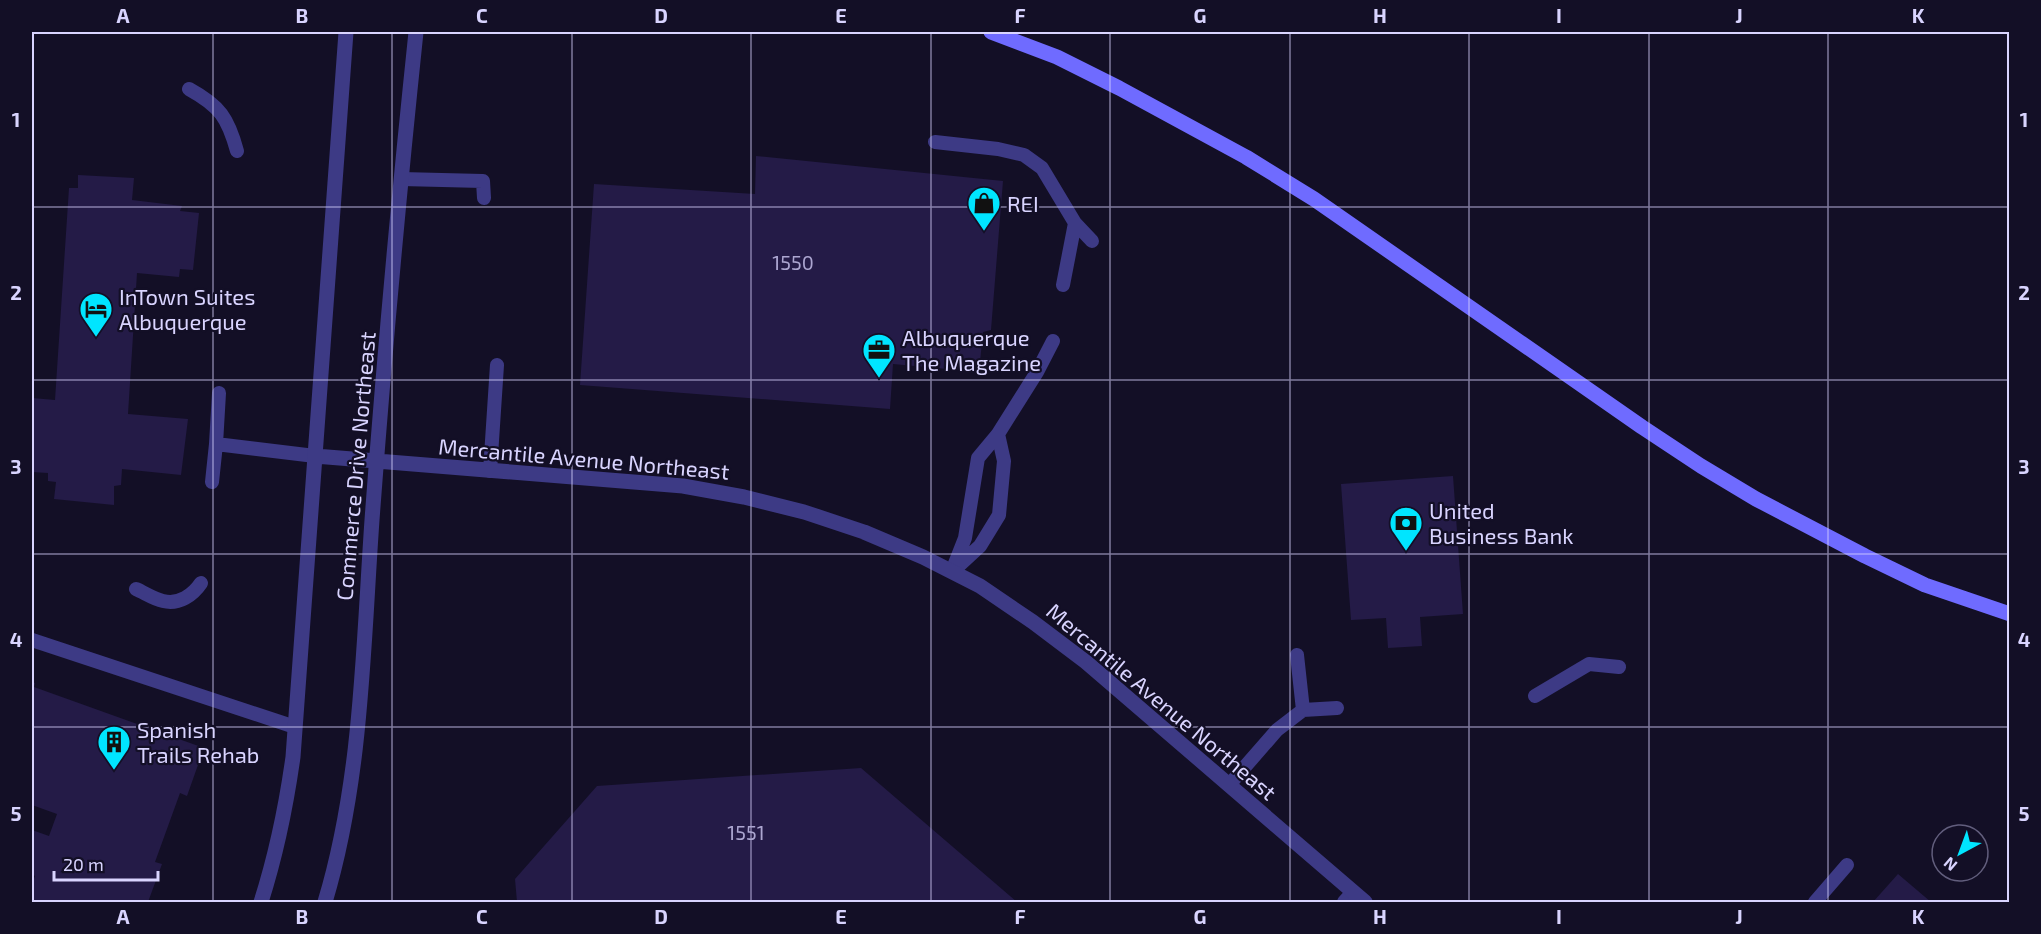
<svg xmlns="http://www.w3.org/2000/svg" width="2041" height="934" viewBox="0 0 2041 934" font-family="'Exo 2',sans-serif">
<style>
.building{fill:#241b47}
.lines{fill:none;stroke-linecap:round;stroke-linejoin:round}
.lane{stroke:#3d3a85;stroke-width:14}
.street{stroke:#3d3a85;stroke-width:15}
.secondary{stroke:#6f6bff;stroke-width:15}
.grid{fill:none;stroke:#d9d4ff;stroke-width:1.5;stroke-opacity:0.55}
.labels{text-anchor:middle;dominant-baseline:central;stroke-width:4.5;stroke-linejoin:round;paint-order:stroke}
.number-label{font-size:20px;fill:#aca6d1}
.poi-label{font-size:22px;fill:#d9d4ff;stroke:#130f26;text-anchor:start}
.street-label{font-size:22px;fill:#d9d4ff;stroke:#130f26}
.neatline{fill:none;stroke:#d9d4ff;stroke-width:2}
.grid-label{font-size:20px;text-anchor:middle;font-weight:bold;fill:#d9d4ff}
</style>
<rect width="100%" height="100%" fill="#130f26"/>
<path class="building" d="M756,156L1003,181L991,330L983,332L979,372L893,364L890,409L580,385L594,184L755,194Z
M78,175L134,178L132,200L182,206L180,211L199,213L193,270L180,269L179,277L137,273L128,414L188,419L181,475L122,469L121,485L114,486V505L54,499L56,482L48,481V473L32,472V398L55,400L69,188H78Z
M1453,476L1463,614L1420,617L1422,646L1388,648L1386,618L1351,620L1341,484Z
M32,682L35,683L34,687L204,748L187,796L180,793L155,862L162,864L148,902H32V884L35,876L32,874V830L49,836L57,814L32,805Z
M861,768L1017,902H517L515,879L597,786Z
M1898,874L1931,902H1873Z"/>
<g class="lines">
<path class="lane" d="M189,89C220,106 228,118 237,151
M935,142L998,149L1024,155L1042,168L1075,223L1092,241
M401,179L483,181L484,198
M1063,285L1075,223
M216,444L219,393
M490,471L497,365
M212,482L216,444L315,456
M954,570L980,546L999,515L1004,461L998,434
M952,571L965,538L978,458L998,434L1037,372L1053,341
M136,589C145,593 154,599 163,601C179,605 193,595 201,583
M32,640L295,727
M1297,655L1303,710
M1535,696L1589,664L1619,667
M1229,785L1277,730L1303,710L1337,708
M1344,902L1353,892
M1815,902L1847,865"/>
<path class="street" d="M315,456L683,486L744,497L804,512L864,532L923,557L980,586L1033,622L1086,662L1365,902
M261,902C276,855 286,807 293,757L346,32
M325,902C362,779 363,648 372,520C384,357 399,194 416,32"/>
<path class="secondary" d="M991,32L1057,57L1119,88L1246,157L1314,199L1642,427L1701,466L1756,499L1865,556L1925,585L2010,614"/>
</g>
<path class="grid" d="M213,32V902M392,32V902M572,32V902M751,32V902M931,32V902M1110,32V902M1290,32V902M1469,32V902M1649,32V902M1828,32V902M32,207H2010M32,380H2010M32,554H2010M32,727H2010"/>
<defs>
<g id="shop-pin" transform="scale(1.725)"><path d="M0 17L-7.5 6A9.5 9.5 0 1 1 7.5 6Z" fill="#00e5ff" stroke="#130f26"/><path d="M-5-2.5h2.3a2.7 3.5 0 0 1 5.4 0H5L5.5 6h-11ZM-1.5-2.5h3a1.5 2.3 0 0 0-3 0Z" fill="#111"/></g>
<g id="hotel-pin" transform="scale(1.725)"><path d="M0 17L-7.5 6A9.5 9.5 0 1 1 7.5 6Z" fill="#00e5ff" stroke="#130f26"/><path d="M-6-4.5h1.5V1H6V5H4.5V3h-9V5H-6ZM-4 0a1.8 1.8 0 1 1 3.6 0ZM.5 0V-2.5h3Q6-2.5 6 0Z" fill="#111"/></g>
<g id="office-pin" transform="scale(1.725)"><path d="M0 17L-7.5 6A9.5 9.5 0 1 1 7.5 6Z" fill="#00e5ff" stroke="#130f26"/><path d="M-6-3h4V-5.5h4V-3h4V5H-6ZM-1-4.5V-3h2v-1.5ZM-6 0V1H6V0Z" fill="#111"/></g>
<g id="bank-pin" transform="scale(1.725)"><path d="M0 17L-7.5 6A9.5 9.5 0 1 1 7.5 6Z" fill="#00e5ff" stroke="#130f26"/><path d="M-6-4H6V4H-6ZM0-2.3a2.3 2.3 0 1 0 0 4.6a2.3 2.3 0 1 0 0-4.6Z" fill="#111"/></g>
<g id="building-pin" transform="scale(1.725)"><path d="M0 17L-7.5 6A9.5 9.5 0 1 1 7.5 6Z" fill="#00e5ff" stroke="#130f26"/><path d="M-4-6H4V6H1V3H-1V6H-4ZM-2.5-4.3h1.7v1.8h-1.7ZM.8-4.3h1.7v1.8H.8ZM-2.5-1h1.7V.8h-1.7ZM.8-1h1.7V.8H.8Z" fill="#111"/></g>
</defs>
<g fill-rule="evenodd">
<use href="#shop-pin" x="984" y="203"/>
<use href="#hotel-pin" x="96" y="309"/>
<use href="#office-pin" x="879" y="350"/>
<use href="#bank-pin" x="1406" y="523"/>
<use href="#building-pin" x="114" y="742"/>
</g>
<g class="labels">
<g class="number-label">
<text x="793" y="262">1550</text>
<text x="746" y="832">1551</text>
</g>
<g class="poi-label">
<text x="1007" y="203">REI</text>
<text x="119" y="296">InTown Suites<tspan x="119" dy="25">Albuquerque</tspan></text>
<text x="902" y="337">Albuquerque<tspan x="902" dy="25">The Magazine</tspan></text>
<text x="1429" y="510">United<tspan x="1429" dy="25">Business Bank</tspan></text>
<text x="137" y="729">Spanish<tspan x="137" dy="25">Trails Rehab</tspan></text>
</g>
<g class="street-label">
<text transform="translate(584 458) rotate(5)">Mercantile Avenue Northeast</text>
<text transform="translate(355 466) rotate(-85)">Commerce Drive Northeast</text>
<text transform="translate(1162 701) rotate(40)">Mercantile Avenue Northeast</text>
</g>
</g>
<rect width="2041" height="934" fill="none" stroke="#130f26" stroke-width="66"/>
<g transform="translate(1960 853) rotate(221)"><circle r="28" fill="#130f26" stroke="#625e7d" stroke-width="1.5"/>
<path d="M0-4.5L10 22L0 15L-10 22Z" fill="#00e5ff"/>
<text y="-9" font-size="16" font-weight="bold" text-anchor="middle" fill="#d9d4ff">N</text>
</g>
<path d="M54 871v9h104v-9" fill="none" stroke="#d9d4ff" stroke-width="3"/>
<text x="63" y="871" font-size="18" fill="#d9d4ff" stroke="#130f26" stroke-width="4.5" paint-order="stroke">20 m</text>
<rect x="33" y="33" width="1975" height="868" class="neatline"/>
<g class="grid-label">
<text x="123" y="23">A</text>
<text x="302" y="23">B</text>
<text x="482" y="23">C</text>
<text x="661" y="23">D</text>
<text x="841" y="23">E</text>
<text x="1020" y="23">F</text>
<text x="1200" y="23">G</text>
<text x="1380" y="23">H</text>
<text x="1559" y="23">I</text>
<text x="1739" y="23">J</text>
<text x="1918" y="23">K</text>
<text x="16" y="127">1</text>
<text x="2024" y="127">1</text>
<text x="16" y="300">2</text>
<text x="2024" y="300">2</text>
<text x="16" y="474">3</text>
<text x="2024" y="474">3</text>
<text x="16" y="647">4</text>
<text x="2024" y="647">4</text>
<text x="16" y="821">5</text>
<text x="2024" y="821">5</text>
<text x="123" y="924">A</text>
<text x="302" y="924">B</text>
<text x="482" y="924">C</text>
<text x="661" y="924">D</text>
<text x="841" y="924">E</text>
<text x="1020" y="924">F</text>
<text x="1200" y="924">G</text>
<text x="1380" y="924">H</text>
<text x="1559" y="924">I</text>
<text x="1739" y="924">J</text>
<text x="1918" y="924">K</text>
</g>
</svg>
